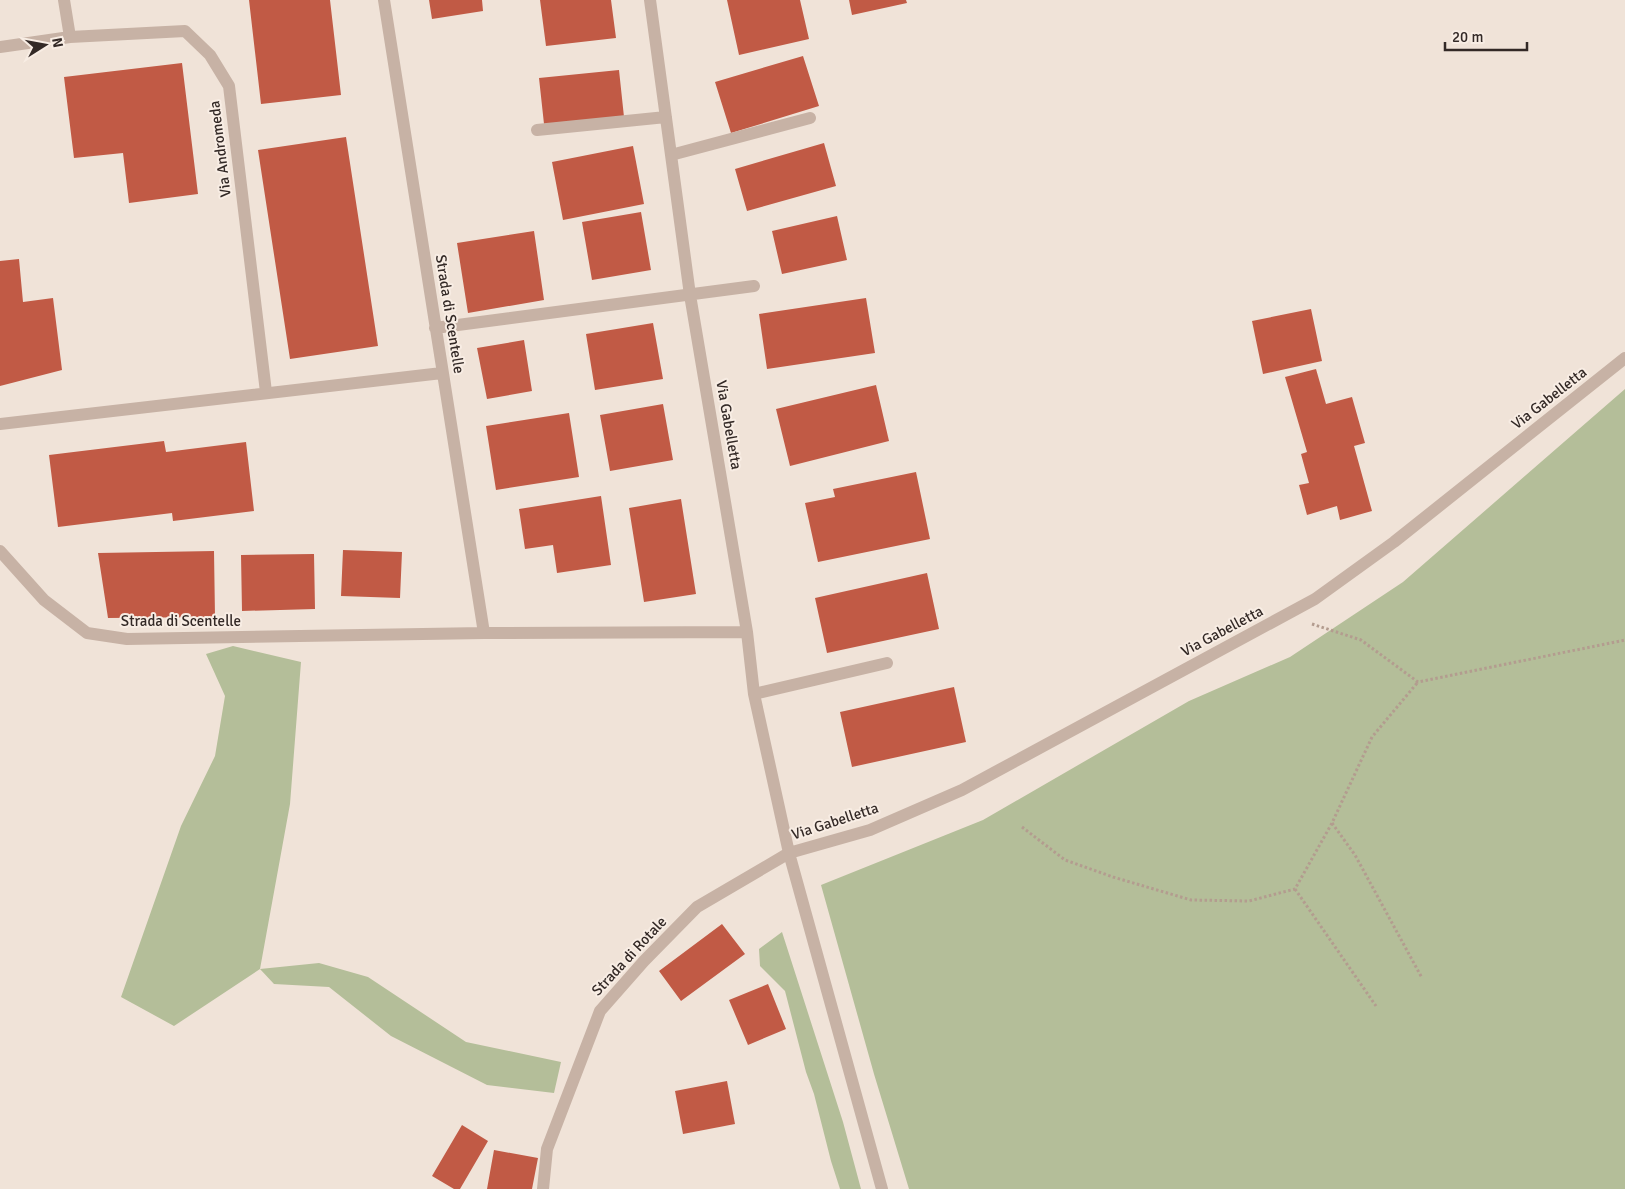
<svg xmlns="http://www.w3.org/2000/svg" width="1625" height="1189" viewBox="0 0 1625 1189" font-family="Signika,sans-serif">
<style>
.green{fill:#b4be99}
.building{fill:#c15a45}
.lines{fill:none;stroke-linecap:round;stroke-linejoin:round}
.path{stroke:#b39c8f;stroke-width:3;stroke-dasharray:2.5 2.5;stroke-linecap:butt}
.minor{stroke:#c7b2a5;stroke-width:12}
.labels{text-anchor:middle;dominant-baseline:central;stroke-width:4;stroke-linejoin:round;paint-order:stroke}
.street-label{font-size:15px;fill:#332926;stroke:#f8ede4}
</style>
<rect width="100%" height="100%" fill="#f0e3d8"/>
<path class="green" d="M1625,389V1189H909L874,1074L821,885L983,820L1189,701L1290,657L1403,582Z
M233,646L301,662L290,804L260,969L319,963L368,977L466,1042L561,1062L554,1093L487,1085L391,1036L329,987L274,984L260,969L174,1026L121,997L181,826L215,756L225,696L206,654Z
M782,932L843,1122L861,1189H840L831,1161L814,1094L806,1072L785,991L760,966L759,949Z"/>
<path class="building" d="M249,0H330L341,95L261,104Z
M429,0H482L483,11L432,19Z
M540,0H611L616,38L546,46Z
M727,0H800L809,39L739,55Z
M849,0H906L907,3L852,15Z
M803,56L819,106L731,133L715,82Z
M182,63L198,194L129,203L123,153L74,158L64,77Z
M619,70L624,117L544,124L539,78Z
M346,137L378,346L290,359L258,150Z
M824,143L836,186L747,211L735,169Z
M633,146L644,204L563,220L552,162Z
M641,212L651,270L592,280L582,222Z
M837,216L847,260L782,274L772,231Z
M534,231L544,300L468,313L457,243Z
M19,259L23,302L53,298L62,370L0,386V261Z
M866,298L875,353L767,369L759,314Z
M1311,309L1322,361L1263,374L1252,321Z
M653,323L663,379L595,390L586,334Z
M524,340L532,391L487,399L477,348Z
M1316,369L1326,404L1352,397L1365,443L1354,446L1372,511L1340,520L1337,506L1307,515L1299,485L1309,483L1301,454L1307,452L1285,377Z
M876,385L889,441L790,466L776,409Z
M663,404L673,460L610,471L600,415Z
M569,413L579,477L496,490L486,426Z
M164,441L166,452L246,442L254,511L173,521L172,513L58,527L49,455Z
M916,472L930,539L818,562L805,503L835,497L833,489Z
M601,496L611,565L557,573L553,545L525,549L519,509Z
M681,499L696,594L644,602L629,508Z
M343,550L402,552L400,598L341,596Z
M214,551L215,617L108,618L98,553Z
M314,554L315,609L242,611L241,555Z
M927,573L939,629L827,653L815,598Z
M954,687L966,742L852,767L840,712Z
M722,924L745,954L681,1001L659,971Z
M768,984L786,1029L748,1045L729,1000Z
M727,1081L735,1124L683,1134L675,1091Z
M462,1125L488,1141L460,1189H454L432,1176Z
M494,1150L538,1158L532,1189H487Z"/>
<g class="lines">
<path class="path" d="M1312,624L1361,640L1418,682L1625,640
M1332,823L1355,855L1422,978
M1022,827L1065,860L1113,877L1191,900L1249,901L1295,889L1332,823L1372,737L1418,682
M1295,889L1376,1006"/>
<path class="minor" d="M64,0L70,37L185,31L210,55L229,86L266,392
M384,0L484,633
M650,0L690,295L747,632L754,694L789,853L882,1189
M0,47L70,37
M537,130L666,117
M671,155L810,118
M435,328L754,286
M0,424L442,373
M0,551L44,600L87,633L127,639L484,633L747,632
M754,694L887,663
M543,1189L547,1149L600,1011L644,961L697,907L789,853L870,830L962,790L1315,599L1394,542L1625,358"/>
</g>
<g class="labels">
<g class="street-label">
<text transform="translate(220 149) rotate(-97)">Via Andromeda</text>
<text transform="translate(450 314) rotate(81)">Strada di Scentelle</text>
<text transform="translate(1549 398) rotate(-38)">Via Gabelletta</text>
<text transform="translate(729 425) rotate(80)">Via Gabelletta</text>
<text x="181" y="621">Strada di Scentelle</text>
<text transform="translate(1222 631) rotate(-28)">Via Gabelletta</text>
<text transform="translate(835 821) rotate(-18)">Via Gabelletta</text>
<text transform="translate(629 956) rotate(-47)">Strada di Rotale</text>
</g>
</g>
<g transform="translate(45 45) rotate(79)" stroke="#f8ede4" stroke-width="4" paint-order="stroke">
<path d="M0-4L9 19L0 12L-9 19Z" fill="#332926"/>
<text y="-8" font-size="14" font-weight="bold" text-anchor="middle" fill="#332926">N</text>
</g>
<path d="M1445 42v8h82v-8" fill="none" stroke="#332926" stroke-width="2.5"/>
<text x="1452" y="42" font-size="15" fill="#332926" stroke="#f8ede4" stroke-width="4" paint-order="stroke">20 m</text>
</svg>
